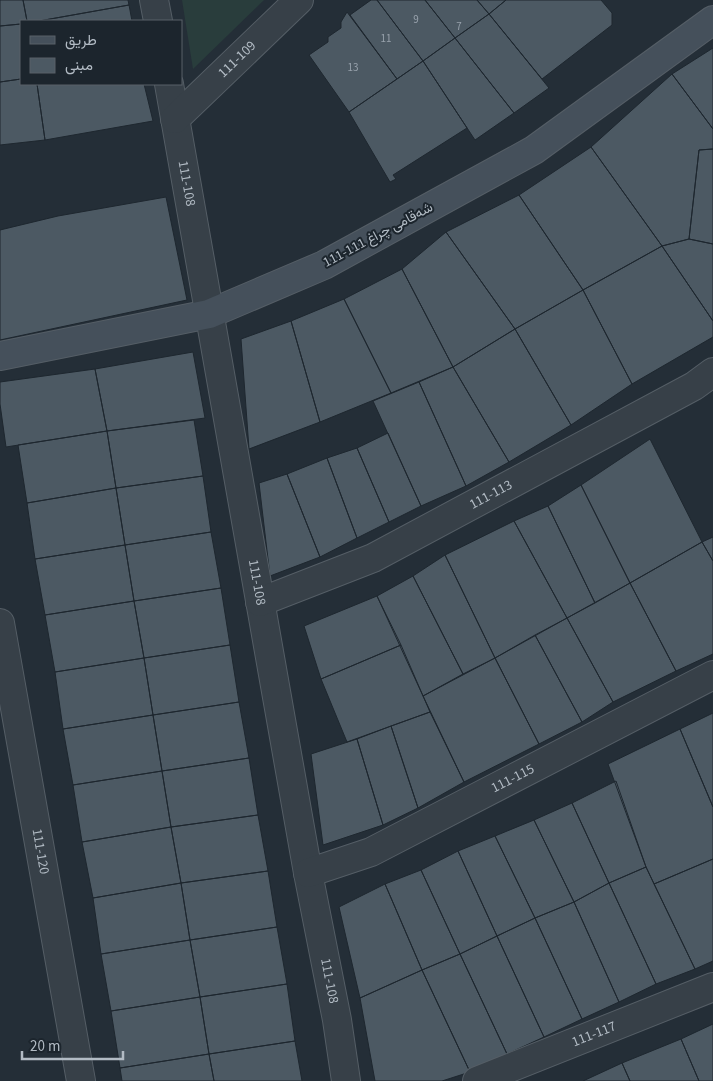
<svg xmlns="http://www.w3.org/2000/svg" width="713" height="1081" viewBox="0 0 713 1081" font-family="'Source Sans 3',Vazirmatn,sans-serif">
<style>
.green{fill:#293d3c}
.building{fill:#4c5963;stroke:#1e272f}
.lines{fill:none;stroke-linecap:round;stroke-linejoin:round}
.street-casing{stroke:#555e66;stroke-width:30}
.secondary-casing{stroke:#555e66;stroke-width:30}
.street{stroke:#374048;stroke-width:28}
.secondary{stroke:#45505b;stroke-width:28}
.labels{text-anchor:middle;dominant-baseline:central;stroke-width:4;stroke-linejoin:round;paint-order:stroke}
.number-label{font-size:11px;fill:#98a2ac}
.street-label{font-size:14px;fill:#b2bbc4;stroke:#1c252d}
</style>
<rect width="100%" height="100%" fill="#242e37"/>
<path class="green" d="M182,0H264L193,69Z"/>
<path class="building" d="M0,0H23L27,21H21V24L0,26Z
M23,0H128L129,5L39,21H27Z
M371,0H377L423,61L397,79L350,15Z
M377,0H425L455,38L423,61Z
M425,0H477L489,14L455,38Z
M477,0H506L489,14Z
M506,0H601L612,13V25L542,79L489,14Z
M129,5L132,21H39Z
M347,12L397,79L349,112L309,55L328,42V37L341,28V22Z
M489,14L549,88L514,113L455,38Z
M21,24V79L0,82V26Z
M455,38L514,113L475,140L423,61Z
M713,48V129L672,74Z
M423,61L467,128L393,175L396,179L390,182L349,112Z
M672,74L713,129V149L699,150L689,239L662,246L591,147Z
M21,79V84H37L45,140L0,145V82Z
M37,84H144L153,121L45,140Z
M591,147L662,246L583,290L519,195Z
M713,149V244L689,239L699,150Z
M519,195L583,290L515,329L446,232Z
M166,197L187,300L0,340V230L58,216Z
M446,232L515,329L453,367L402,269Z
M689,239L713,244V321L662,246Z
M662,246L713,321V337L632,384L583,290Z
M402,269L453,367L391,393L344,299Z
M583,290L632,384L571,425L515,329Z
M344,299L391,393L320,422L291,321Z
M291,321L320,422L249,449L241,339Z
M515,329L571,425L509,462L453,367Z
M193,352L205,418L107,431L95,369Z
M453,367L509,462L466,486L419,382Z
M95,369L107,431L6,447L0,404V382Z
M419,382L466,486L421,506L373,401Z
M194,420L203,476L116,488L107,431Z
M107,431L116,488L27,503L18,445Z
M388,433L421,506L389,522L357,448Z
M650,439L702,542L630,583L581,485Z
M357,448L389,522L357,538L327,458Z
M327,458L357,538L320,557L287,474Z
M287,474L320,557L270,576L259,483Z
M203,476L211,532L125,545L116,488Z
M581,485L630,583L595,603L548,506Z
M116,488L125,545L35,559L27,503Z
M548,506L595,603L567,618L514,521Z
M514,521L567,618L495,658L445,555Z
M211,532L221,588L134,601L125,545Z
M713,537V561L702,542Z
M702,542L713,561V654L676,671L630,583Z
M125,545L134,601L45,615L35,559Z
M445,555L495,658L463,674L413,576Z
M413,576L463,674L423,696L377,596Z
M630,583L676,671L613,702L567,618Z
M221,588L230,645L144,658L134,601Z
M377,596L401,645L321,679L304,626Z
M134,601L144,658L55,672L45,615Z
M567,618L613,702L582,722L535,635Z
M535,635L582,722L539,744L495,658Z
M230,645L239,702L153,715L144,658Z
M401,645L430,712L347,742L321,679Z
M144,658L153,715L63,729L55,672Z
M495,658L539,744L464,782L423,696Z
M239,702L249,758L162,771L153,715Z
M430,712L464,782L418,808L391,726Z
M713,713V807L680,729Z
M153,715L162,771L73,785L63,729Z
M391,726L418,808L383,825L357,739Z
M680,729L713,807V859L654,884L646,867L608,764Z
M357,739L383,825L323,845L311,754Z
M249,758L258,815L171,827L162,771Z
M162,771L171,827L82,842L73,785Z
M616,781L646,867L609,883L572,803Z
M572,803L609,883L574,902L534,820Z
M258,815L268,871L181,883L171,827Z
M534,820L574,902L535,918L495,836Z
M171,827L181,883L93,898L82,842Z
M495,836L535,918L497,936L458,851Z
M458,851L497,936L460,954L421,870Z
M713,859V961L695,969L654,884Z
M646,867L695,969L656,984L609,883Z
M421,870L460,954L422,970L385,884Z
M268,871L277,927L190,940L181,883Z
M181,883L190,940L101,954L93,898Z
M609,883L656,984L619,1002L574,902Z
M385,884L422,970L360,998L339,907Z
M574,902L619,1002L582,1019L535,918Z
M535,918L582,1019L544,1037L497,936Z
M277,927L287,984L200,997L190,940Z
M497,936L544,1037L507,1054L460,954Z
M190,940L200,997L111,1011L101,954Z
M460,954L507,1054L470,1072L422,970Z
M422,970L470,1072L442,1081H375L360,998Z
M287,984L295,1041L209,1054L200,997Z
M200,997L209,1054L120,1068L111,1011Z
M713,1024V1081H699L681,1039Z
M681,1039L699,1081H630L622,1063Z
M295,1041L302,1081H214L209,1054Z
M209,1054L214,1081H122L120,1068Z
M622,1063L630,1081H583Z"/>
<g class="lines">
<g class="street-casing">
<g id="street">
<path d="M154,0L158,21"/>
<path id="s1" d="M169,84L308,873L337,1020L346,1081"/>
<path id="s2" d="M175,119L299,0"/>
<path id="s3" d="M260,602L373,558L694,386L713,372"/>
<path id="s4" d="M0,623L81,1081"/>
<path id="s5" d="M308,873L371,852L713,675"/>
<path id="s6" d="M477,1081L713,987"/>
</g>
</g>
<g class="secondary-casing">
<path id="secondary" d="M0,356L209,314L324,265L534,150L713,20"/>
</g>
<use href="#street" class="street"/>
<use href="#secondary" class="secondary"/>
</g>
<g class="labels">
<g class="number-label">
<text x="416" y="19">9</text>
<text x="459" y="26">7</text>
<text x="386" y="38">11</text>
<text x="353" y="67">13</text>
</g>
<g class="street-label">
<text stroke="none"><textPath href="#s2" startOffset="86">111-109</textPath></text>
<text stroke="none"><textPath href="#s1" startOffset="101">111-108</textPath></text>
<text transform="translate(378 235) rotate(-28)">شەقامی چراغ 111-111</text>
<text stroke="none"><textPath href="#s3" startOffset="255">111-113</textPath></text>
<text stroke="none"><textPath href="#s1" startOffset="506">111-108</textPath></text>
<text stroke="none"><textPath href="#s5" startOffset="226">111-115</textPath></text>
<text stroke="none"><textPath href="#s4" startOffset="232">111-120</textPath></text>
<text stroke="none"><textPath href="#s1" startOffset="911">111-108</textPath></text>
<text stroke="none"><textPath href="#s6" startOffset="126">111-117</textPath></text>
</g>
</g>
<rect x="20" y="20" width="162" height="65" fill="#1c252d" stroke="#586169"/>
<rect x="30" y="36" width="25" height="8" fill="#45505b" stroke="#586169"/>
<text x="65" y="45" font-size="15" fill="#b2bbc4">طريق</text>
<rect x="30" y="58" width="25" height="15" fill="#4c5963" stroke="#586169"/>
<text x="65" y="70" font-size="15" fill="#b2bbc4">مبنى</text>
<path d="M22 1051v8h101v-8" fill="none" stroke="#b2bbc4" stroke-width="2.5"/>
<text x="30" y="1051" font-size="15" fill="#b2bbc4" stroke="#1c252d" stroke-width="4" paint-order="stroke">20 m</text>
</svg>
